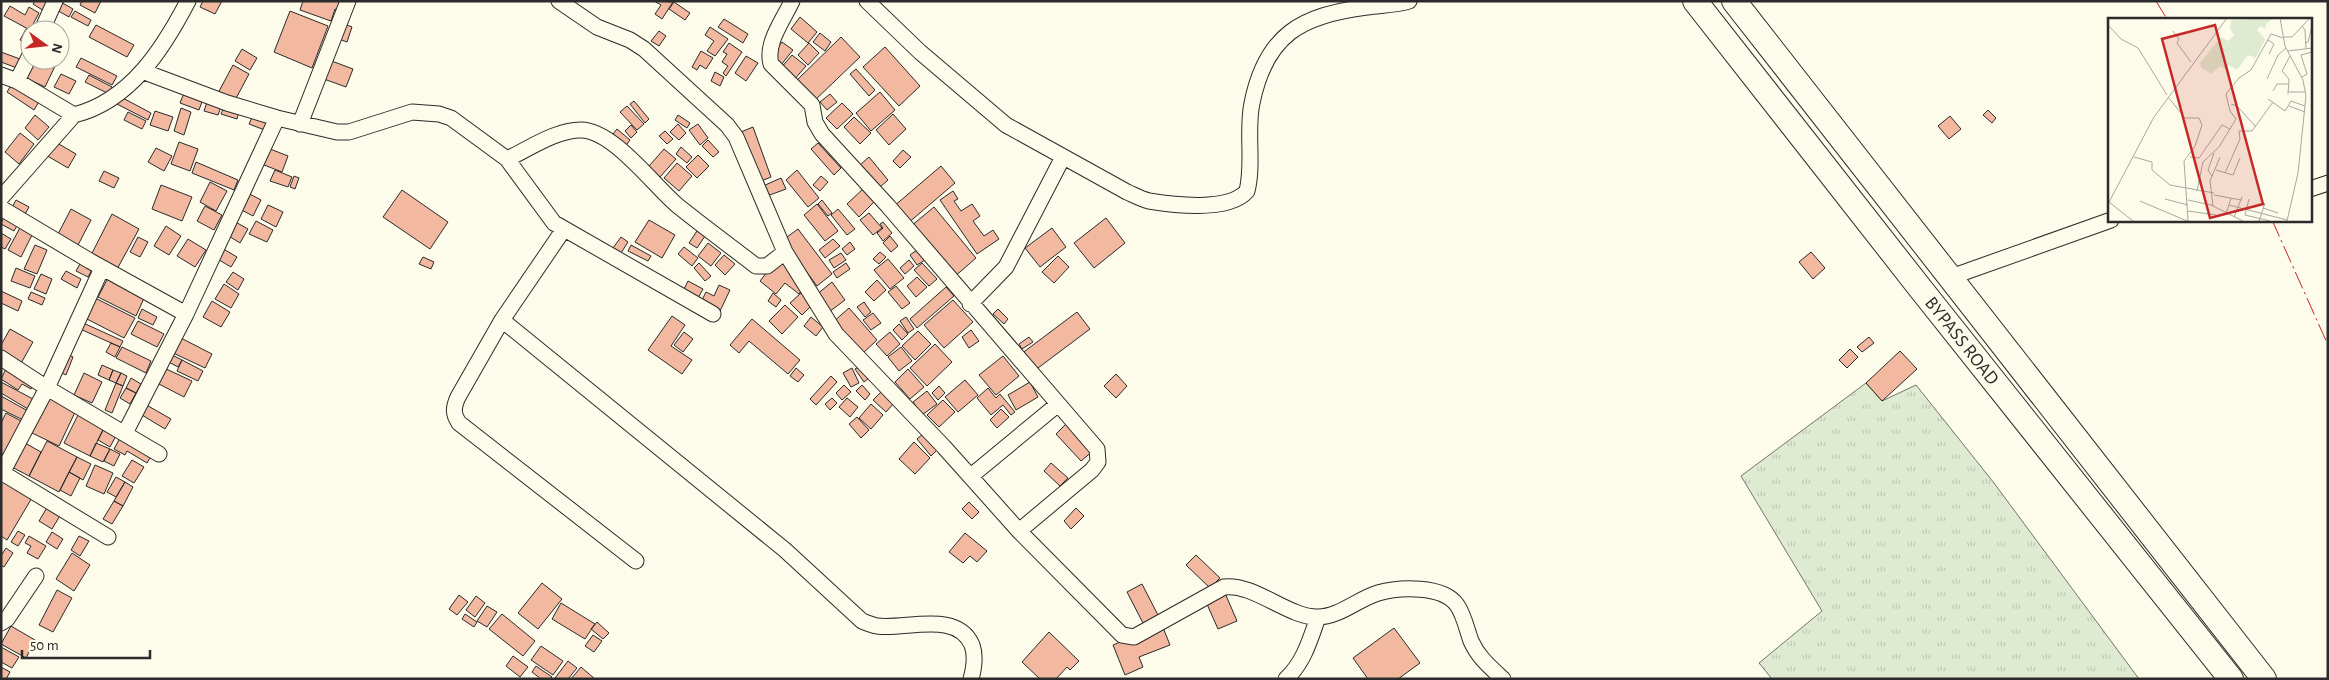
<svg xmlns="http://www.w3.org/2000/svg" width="2329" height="680" viewBox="0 0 2329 680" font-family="'Alegreya Sans',sans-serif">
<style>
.grass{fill:url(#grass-tufts);stroke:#74746e}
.building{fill:#f2b8a0;stroke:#2b2b2b}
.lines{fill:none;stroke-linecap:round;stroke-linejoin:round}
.minor-casing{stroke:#2b2b2b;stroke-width:17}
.primary-casing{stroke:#2b2b2b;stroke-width:26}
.minor{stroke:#fdfbea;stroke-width:15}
.primary{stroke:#fdfbea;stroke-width:24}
.power{stroke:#c62828;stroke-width:1;stroke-dasharray:18 4 2.5 4;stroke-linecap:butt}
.labels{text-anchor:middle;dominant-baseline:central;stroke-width:4;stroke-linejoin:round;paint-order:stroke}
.street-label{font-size:19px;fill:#2b2b2b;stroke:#fdfbea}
.inset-road{fill:none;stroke:#a9a89e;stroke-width:1}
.view{fill:#c62828;fill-opacity:0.15;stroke:#c62828;stroke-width:2.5}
.inset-edge{fill:none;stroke:#2b2b2b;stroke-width:2.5}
</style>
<defs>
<pattern id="grass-tufts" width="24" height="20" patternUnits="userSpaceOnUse" patternTransform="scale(1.25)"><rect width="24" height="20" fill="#deebd1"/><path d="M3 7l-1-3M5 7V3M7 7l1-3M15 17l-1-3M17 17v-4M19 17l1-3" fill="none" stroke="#bfcab4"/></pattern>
</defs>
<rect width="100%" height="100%" fill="#fdfbea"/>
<path class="grass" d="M1866,383L1882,401L1916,385L1994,483L2139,679H1772L1759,663L1822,611L1741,476Z"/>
<path class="building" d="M35,1H51L44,11L33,4Z
M59,1L73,9L69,17L53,8Z
M82,1H101L95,13L80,5Z
M203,1H222L215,14L200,7Z
M303,1H343L339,11L335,9L331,21L300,10Z
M654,1L673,2L662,19L655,14L661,5Z
M674,2L690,13L685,20L669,9Z
M10,6L25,15L29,7L39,13L30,30L4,16Z
M75,11L91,20L88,26L71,17Z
M290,11L328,26L312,68L274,52Z
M800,17L817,32L808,43L791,29Z
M724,19L748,34L743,43L718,27Z
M342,23L352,27L347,42L336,38Z
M96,25L134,45L127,57L89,37Z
M710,27L728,39L715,56L707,51L714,41L705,35Z
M26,29L30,32V45L20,40Z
M659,31L666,36L659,46L651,41Z
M820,33L831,42L825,51L813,42Z
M841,37L860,57L813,102L794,83Z
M782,42L793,50L781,65L771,57Z
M729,43L742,52L726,76L723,73L728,66L722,62L727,54L723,52Z
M809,43L819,53L808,65L798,55Z
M885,47L920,86L899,106L863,67Z
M242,49L257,58L250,70L235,61Z
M701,51L713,58L706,69L700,65L697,70L692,67Z
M1,52L20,59L17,68L1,62Z
M792,55L806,66L793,81L780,69Z
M746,56L758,63L746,81L735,73Z
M81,58L117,76L112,85L76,67Z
M32,60H58L45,87L24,77Z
M329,60L353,69L346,87L321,78Z
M233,65L249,74L233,104L217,95Z
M856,69L875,90L869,96L850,74Z
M715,72L724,77L720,86L711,81Z
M61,74L76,81L69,94L54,87Z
M89,75L112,87L109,94L85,82Z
M13,82L40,100L34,110L7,92Z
M880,92L895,110L871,131L856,113Z
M184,93L203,99L199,110L180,103Z
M830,94L837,102L827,110L820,102Z
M119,96L151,113L148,120L115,103Z
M634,101L649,119L645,123L630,104Z
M207,102L221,107L218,115L204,111Z
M842,103L853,114L837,129L826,118Z
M627,106L644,124L637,130L620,112Z
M224,107L239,112L237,119L221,114Z
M181,108L191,112L184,135L174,131Z
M1988,110L1996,118L1992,123L1983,115Z
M155,111L173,117L168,131L150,125Z
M128,112L146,121L142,129L124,120Z
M893,114L906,129L889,145L876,130Z
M35,115L49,127L38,140L25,128Z
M253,115L274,123L270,132L249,124Z
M678,115L690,123L687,128L675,120Z
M1950,116L1961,129L1949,139L1938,126Z
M854,117L871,133L860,144L844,127Z
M678,124L686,133L679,140L670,132Z
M698,124L708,138L700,145L689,130Z
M631,125L637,132L631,138L625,131Z
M753,127L771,177L759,182L741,132Z
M617,129L630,140L622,151L609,139Z
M665,131L673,139L667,144L659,136Z
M20,133L34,144L19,164L5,152Z
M52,140L76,154L68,168L44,154Z
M708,140L719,152L713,157L702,146Z
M179,142L198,149L190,171L171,164Z
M818,143L841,168L834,175L811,149Z
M265,147L288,156L282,172L259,163Z
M681,147L692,157L687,163L676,154Z
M156,148L172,156L164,171L148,162Z
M664,149L676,159L660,177L649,166Z
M903,150L911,157L900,168L893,161Z
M698,155L709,166L697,178L686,167Z
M869,157L888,180L879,188L859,166Z
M196,162L238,180L234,190L192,173Z
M677,163L692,176L679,191L664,178Z
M941,166L955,183L907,224L893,207Z
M275,170L292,177L288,187L270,181Z
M797,170L819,198L808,207L786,180Z
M104,171L119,178L114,188L99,181Z
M294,176L299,178L295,189L290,187Z
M821,176L828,182L820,191L813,185Z
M781,178L786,189L767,196L763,186Z
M210,182L227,191L216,211L200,202Z
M161,185L192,197L182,221L152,209Z
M864,188L876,200L859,217L847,204Z
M402,190L448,222L430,249L383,217Z
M244,191L261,200L253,216L236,207Z
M953,191L958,199L954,201L961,211L972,204L980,216L973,221L984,236L993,230L999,239L977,254L940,200Z
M16,200L29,207L23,218L10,211Z
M822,200L832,213L828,216L818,204Z
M817,204L838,231L825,241L804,215Z
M268,205L283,212L276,227L261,219Z
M205,206L222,215L214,230L197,221Z
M934,207L976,258L953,278L910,227Z
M71,209L91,220L77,247L57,236Z
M838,209L855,229L847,235L831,215Z
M5,213L19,222L14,231L1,224Z
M869,213L882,228L873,235L860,220Z
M112,214L139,229L116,271L90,257Z
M1106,218L1125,243L1094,268L1074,243Z
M232,220L248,229L240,243L224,233Z
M649,220L675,235L662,258L635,242Z
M256,221L273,230L267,242L249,234Z
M883,222L892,233L883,241L877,233L883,228L880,224Z
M22,224L34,231L21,257L8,250Z
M166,226L181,236L169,255L154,246Z
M699,228L707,233L697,248L689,243Z
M1052,228L1066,247L1040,267L1025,248Z
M798,229L832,274L817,286L783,240Z
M1,233L11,239L5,249L1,247Z
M890,236L898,246L891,252L883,243Z
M138,237L148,242L140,257L130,252Z
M621,237L628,242L621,253L613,248Z
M188,239L206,250L195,267L177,256Z
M833,239L840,246L825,258L819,250Z
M850,242L855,249L847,255L842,249Z
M708,243L721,253L711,266L698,256Z
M35,245L47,250L37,274L24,269Z
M631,245L651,256L648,261L628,251Z
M220,247L237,257L231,267L214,257Z
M684,247L698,258L692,266L678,254Z
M917,250L925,260L917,265L910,255Z
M880,252L886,257L879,264L873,259Z
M1811,252L1825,268L1813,279L1799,262Z
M841,253L846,260L834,268L829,260Z
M724,255L735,264L725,275L715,265Z
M1058,256L1069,267L1054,283L1042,272Z
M423,257L434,262L431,269L419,264Z
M778,258L793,269L805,285L799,294L785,283L776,294L760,281Z
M888,259L904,278L890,289L874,270Z
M909,260L914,266L905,274L900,268Z
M81,262L93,268L88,277L76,271Z
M699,263L711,276L705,281L694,268Z
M846,263L850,269L837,278L833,272Z
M922,263L937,279L929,286L914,270Z
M16,268L35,276L30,288L11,281Z
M66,271L81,279L77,288L61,279Z
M233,272L244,279L238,290L226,282Z
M41,274L52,279L46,294L34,289Z
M917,277L927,287L916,297L907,286Z
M108,278L145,296L136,316L98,297Z
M877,280L886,290L874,301L865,292Z
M688,281L703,289L698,298L683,291Z
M832,282L845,300L829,312L816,295Z
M224,284L239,294L231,308L215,299Z
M719,285L730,290L720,311L701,302L706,292L714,296Z
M896,286L910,303L902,309L888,292Z
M946,287L954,296L917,328L910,319Z
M1,291L22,301L18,311L1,303Z
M31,292L45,298L42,305L28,299Z
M802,292L813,304L802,315L790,303Z
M773,293L781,300L776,307L768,301Z
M95,298L135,318L124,338L85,318Z
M953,300L973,322L944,348L924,325Z
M212,301L230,312L221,327L203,317Z
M864,302L871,312L865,317L857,307Z
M785,305L798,317L782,334L769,321Z
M849,308L877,340L861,355L832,323Z
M142,309L157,317L153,325L138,318Z
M998,309L1008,319L1004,324L993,314Z
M1077,312L1090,329L1034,371L1021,354Z
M873,313L881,323L871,330L863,320Z
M672,316L685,325L671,346L692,360L682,374L648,350Z
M811,317L823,327L816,336L804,326Z
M906,317L914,329L908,333L900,321Z
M752,319L800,360L788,374L749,341L739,353L730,345Z
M138,321L164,334L157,347L131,334Z
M81,322L123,341L120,347L78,328Z
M899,324L908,334L902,340L893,330Z
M10,329L33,342L20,365L1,355V345Z
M971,330L979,341L969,348L962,337Z
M918,331L931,344L915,360L902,346Z
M684,332L693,339L683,352L674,345Z
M890,332L900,344L887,356L876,344Z
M177,336L212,354L205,368L169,351Z
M1029,337L1033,342L1022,349L1019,344Z
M1869,337L1874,343L1862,352L1857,347Z
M111,343L120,347L115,357L106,352Z
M935,344L952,362L927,386L910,368Z
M122,347L151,361L146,373L116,358Z
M901,347L912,361L899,371L888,357Z
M1850,349L1858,357L1847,368L1839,360Z
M1900,351L1917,369L1882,401L1866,383Z
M168,353L182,360L178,367L165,360Z
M67,354L73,357L66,375L60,372Z
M1003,356L1019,376L996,395L979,375Z
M182,360L203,371L198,381L177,371Z
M102,365L113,370L109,380L98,375Z
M861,366L869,378L864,382L855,369Z
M7,367L35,383L31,389L22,384L18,390L1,379Z
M164,368L192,381L184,397L157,383Z
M796,368L804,375L798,382L790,376Z
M852,368L859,383L851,387L843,373Z
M908,369L924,387L910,399L895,382Z
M113,370L121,373L116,383L109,380Z
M84,373L102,382L92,403L74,395Z
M121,373L127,376L123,386L116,383Z
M1116,374L1127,386L1116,398L1104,386Z
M831,376L837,382L816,405L810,399Z
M131,378L141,384L136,393L126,388Z
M965,380L978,395L958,412L945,397Z
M1,382L33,399L28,409L1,393Z
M1030,382L1038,397L1016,410L1008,395Z
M116,383L123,386L112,413L105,410Z
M844,385L851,392L842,400L836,393Z
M862,385L870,394L865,400L856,391Z
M939,386L945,393L938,400L932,393Z
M126,388L136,393L130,404L120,398Z
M988,388L996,398L1000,394L1015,412L1011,415L1003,405L991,415L977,398Z
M882,391L894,403L886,412L873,400Z
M927,391L937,404L922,415L913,402Z
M48,394L77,408L59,446L30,432Z
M1,396L28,411L23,420L1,409Z
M832,398L837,403L830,410L825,404Z
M847,398L858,407L850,417L839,407Z
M943,400L955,412L939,427L927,415Z
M143,403L171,419L165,429L137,412Z
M871,404L883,415L871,429L859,418Z
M1001,409L1009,417L997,428L990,420Z
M80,411L106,424L90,456L64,443Z
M6,413L23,422L6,455L1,453V423Z
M857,417L869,430L861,438L849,424Z
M1068,422L1094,450L1081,461L1056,434Z
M105,426L118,432L110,447L98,440Z
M925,432L939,448L931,456L917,439Z
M121,436L153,453L147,463L127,451L125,455L114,449Z
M47,441L77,457L59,492L29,476Z
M914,442L930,458L915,474L899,459Z
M25,443L41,452L29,476L12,467Z
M96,443L110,449L103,462L90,456Z
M110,449L120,454L114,466L104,461Z
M77,457L91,464L83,480L69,472Z
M132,460L144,467L134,483L122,476Z
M1051,463L1068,478L1060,486L1044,471Z
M95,465L113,473L104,494L86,486Z
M69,472L80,478L71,496L60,490Z
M116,477L125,482L116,497L107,492Z
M4,479L33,496L7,540L1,536V483Z
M125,482L133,487L123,506L114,501Z
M114,501L123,506L112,524L103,519Z
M969,502L979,512L972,519L962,509Z
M48,506L61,514L52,529L39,521Z
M1076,508L1084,516L1071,529L1064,521Z
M18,531L25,535L18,546L11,542Z
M52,532L63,539L57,549L46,542Z
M965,533L987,551L977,562L970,556L963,563L949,552Z
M29,536L46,546L38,559L27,553L31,546L25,543Z
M79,536L89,541L80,556L71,550Z
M6,548L13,553L4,567L1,565V556Z
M72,553L90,565L74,591L56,579Z
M1196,555L1220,578L1210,588L1186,565Z
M542,583L562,599L538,629L518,613Z
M1142,584L1159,617L1144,625L1127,592Z
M57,590L72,598L53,632L39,625Z
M1225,593L1237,621L1218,629L1206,602Z
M459,595L468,602L457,615L449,609Z
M476,596L485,603L475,617L466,610Z
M561,603L595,624L585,639L552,619Z
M487,606L497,612L487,627L477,621Z
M465,614L477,622L474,627L462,619Z
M502,614L535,641L523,656L489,629Z
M597,622L609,633L603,639L591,629Z
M1162,625L1170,645L1139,657L1143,667L1125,675L1113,645Z
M11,626L35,640L26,658L1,644Z
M1394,628L1420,663L1398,679H1368L1353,658Z
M1049,632L1079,661L1070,670L1067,667L1056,679H1040L1022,662Z
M593,635L602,641L594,652L585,646Z
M541,646L563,661L553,675L531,660Z
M1,647L19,657L12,668L1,662Z
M513,656L528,667L520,677L506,666Z
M568,661L577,668L568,679H557L555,678Z
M536,666L552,677L550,679H541L532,672Z
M1,667L10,672L6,679H1Z
M581,667L595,679H571Z"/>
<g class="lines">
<g class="minor-casing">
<path id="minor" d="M559,1L597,27L630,40L644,49L727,125L736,137L785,252L836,334L944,447L1019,531L1122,635L1134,637L1224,587C1254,583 1289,618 1318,617C1339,617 1358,599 1378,593C1399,587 1443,585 1457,605C1464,615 1467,630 1471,641C1478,657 1490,667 1503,679
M792,1C784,19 765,43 771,64L812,105L815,122L822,134L888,206L1097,449L1098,462L1092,470L1019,531
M867,1L920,52L1006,125L1127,192C1134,195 1141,199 1149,201C1174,205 1229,212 1247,191C1254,163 1246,131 1252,103C1266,34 1302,15 1367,7C1381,5 1396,5 1409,1
M42,30L55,1
M142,71L227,103L277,118L337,132H349L412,112L439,114L451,118L507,159L554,223L713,314
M1,75L17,81L74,115
M17,81L30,55
M300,124L348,1
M507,159C529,149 555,130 581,130C613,130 654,186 678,206C703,226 730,246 756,266H767L785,252
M2310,189L2328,183
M1,198L74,115C130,101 163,49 188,1
M1,208L90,261L186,314
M564,229L502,320L458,397C453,408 453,414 459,423L636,561
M1951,277L2111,220
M970,304L1006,267L1063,157
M502,320L785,550L862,621C867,623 872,625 877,626C906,630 957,610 972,645C976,656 974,668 971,679
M1,358L47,388L159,454
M125,433L186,314L277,118
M1,472L108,537
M1,475L47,388L102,268
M971,476L1057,405
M1,623L7,619L36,576
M1286,679C1304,662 1310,640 1318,617"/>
</g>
<g class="primary-casing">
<g id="primary">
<path id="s1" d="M1695,1L1920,288L2231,679"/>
<path d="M1734,1L2264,679"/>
</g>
</g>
<use href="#minor" class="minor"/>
<use href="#primary" class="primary"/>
<path class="power" d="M2156,1L2167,19
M2272,220L2328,345"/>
</g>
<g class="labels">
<g class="street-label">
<text stroke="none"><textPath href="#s1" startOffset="432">BYPASS ROAD</textPath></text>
</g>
</g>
<g transform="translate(2108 18)">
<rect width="204" height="204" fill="#fdfbea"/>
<path d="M166,0L158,6V11L152,8L149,12L157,21L148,40L140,37L129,52L121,47L117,51L112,48L103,56L93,49L92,45L113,19L120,23L126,17L122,11L123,2Z" fill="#deebd1"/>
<path class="inset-road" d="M172,0L177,28L195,62L198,78L190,155L179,203M0,7L13,21L30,30L59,77M194,8L197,12L198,30M65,13L71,21L69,25L83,44M175,19H184L202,0L204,2M160,22L166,26L161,36M197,25L200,24L204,8M180,33L204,30M194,59L199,56L193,37L204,34M159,61L170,37L178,30M165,73L169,66H180M181,74H197M180,76L181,61L174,53L182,38M60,79L77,100H91L94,107L87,128L76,143L80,203M160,81L177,93L183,83L197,88M123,86L129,88L148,109M181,88L197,94M26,139L44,144V152L62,167L106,175M82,139L91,140L114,107L122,111M108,152L125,157L132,140M117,155L132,121L131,113H144L165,84M104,158L100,152L106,135M89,173L95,144L111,129L128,101L122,93L118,76L131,60L143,52L163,16L175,20M106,177L133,182M57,181L80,187M141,181L137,197L162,203M80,182L103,187L135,203M32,183L79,203M1,184L25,203M0,186L46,99L119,0M121,187L179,202M105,188L102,163L112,139M155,190L170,195M80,193L108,197M118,196L123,180M126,199L134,179M151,203L157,185"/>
<path class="view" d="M107,7L155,186L102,200L54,21Z"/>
<rect width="204" height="204" class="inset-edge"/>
</g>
<rect width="2329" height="680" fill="none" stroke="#2b2b2b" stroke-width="5"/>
<g transform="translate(45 45) rotate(105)"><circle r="24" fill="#fdfbea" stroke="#a9a89e"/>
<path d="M0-4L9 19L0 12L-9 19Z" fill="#c62828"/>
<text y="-8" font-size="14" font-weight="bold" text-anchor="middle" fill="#2b2b2b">N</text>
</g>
<path d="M22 650v8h128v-8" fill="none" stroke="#2b2b2b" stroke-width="2.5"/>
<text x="30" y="650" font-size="15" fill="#2b2b2b" stroke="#fdfbea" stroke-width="4" paint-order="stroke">50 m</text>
</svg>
